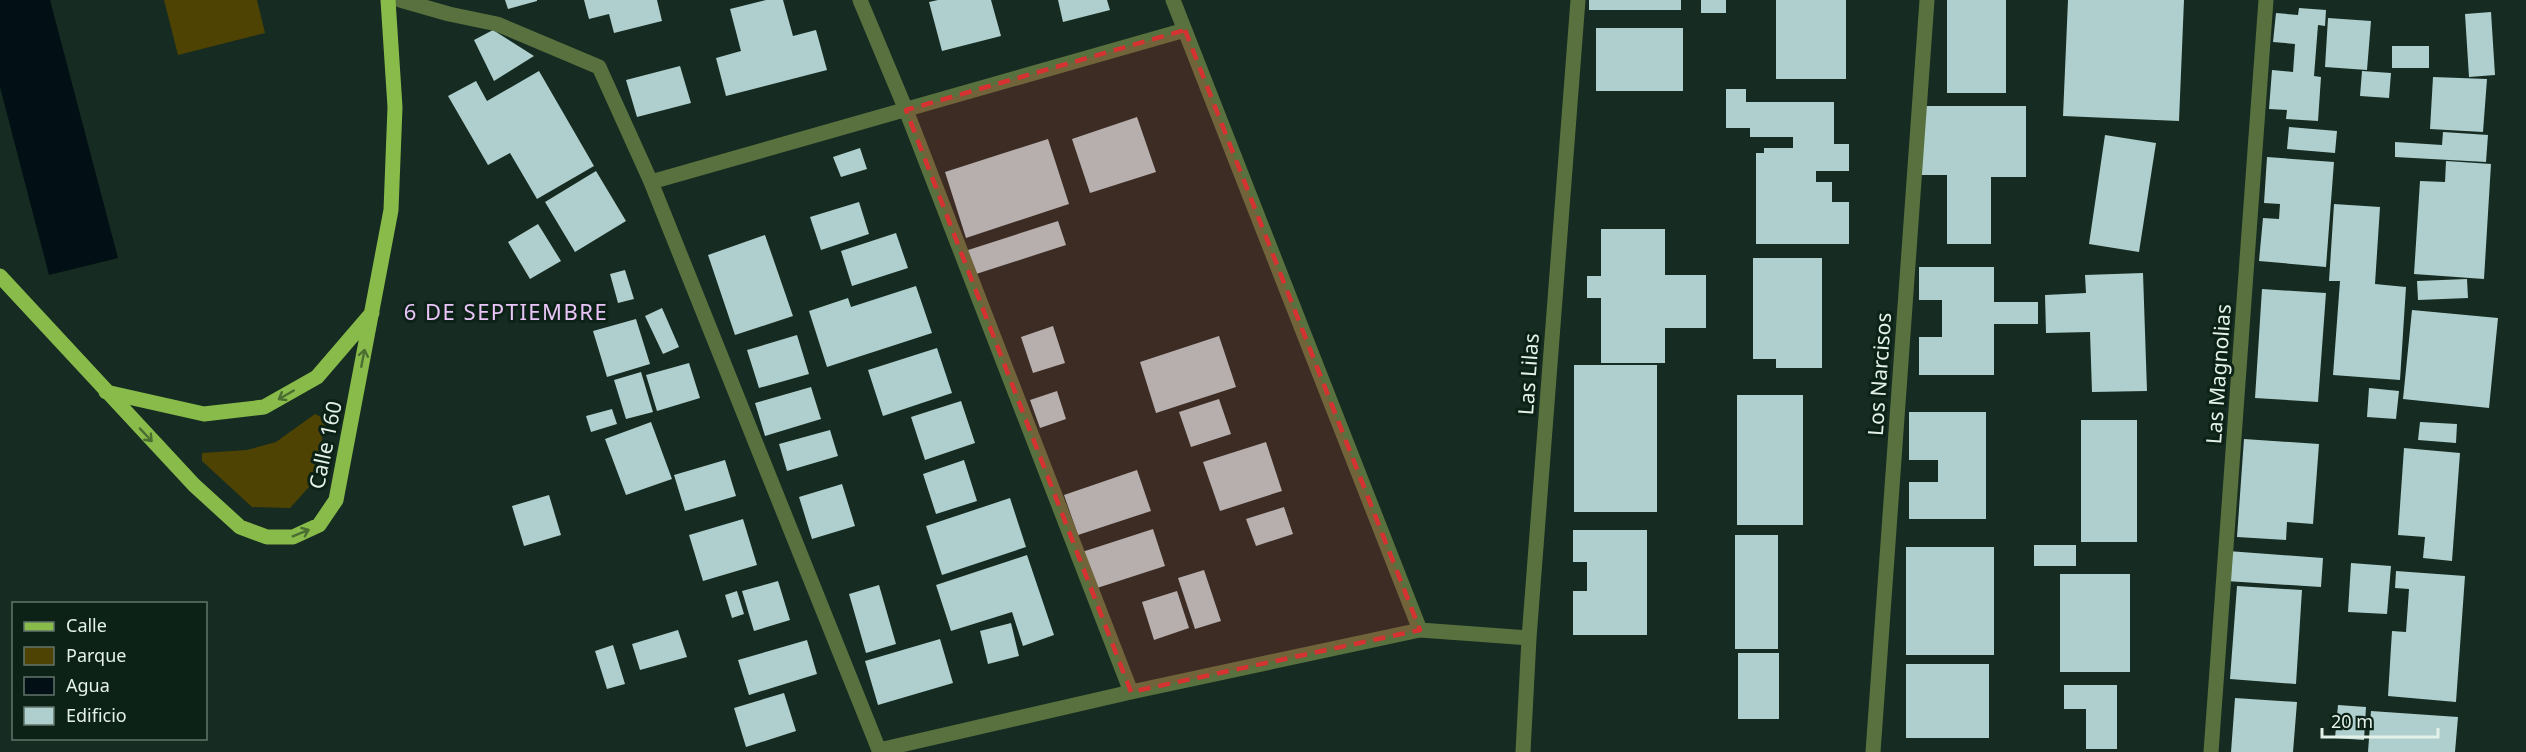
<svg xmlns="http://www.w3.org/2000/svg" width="2526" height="752" viewBox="0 0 2526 752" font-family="'Noto Sans',sans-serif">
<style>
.green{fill:#4e4302}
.water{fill:#020f14}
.building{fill:#aecfcd}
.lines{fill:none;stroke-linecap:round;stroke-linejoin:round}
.minor{stroke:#58713e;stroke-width:15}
.major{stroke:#89bb4b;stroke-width:15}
.oneway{stroke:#4a6e31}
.marked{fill:#d73232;fill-opacity:0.2;stroke:#d73232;stroke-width:4.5;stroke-dasharray:12 8;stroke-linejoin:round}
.labels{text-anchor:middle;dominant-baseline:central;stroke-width:6;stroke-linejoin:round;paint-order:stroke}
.street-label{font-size:21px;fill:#e4f1e9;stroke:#0c2217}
.neighbourhood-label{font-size:22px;letter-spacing:1.5px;fill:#e9c4f8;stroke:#0c2217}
</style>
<rect width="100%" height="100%" fill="#162b21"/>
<path class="green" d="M164,0H257L265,33L178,55Z
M315,414L327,420L309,487L290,508L252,507L202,461V453L247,450L276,442Z"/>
<path class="water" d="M0,0H50L118,258L49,275L0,87Z"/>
<path class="building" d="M505,0H537V1L508,9Z
M584,0H657L662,21L614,33L609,14L589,19Z
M766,0H783L793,36L816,30L827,70L726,96L716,58L741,51L730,9Z
M938,0H991L1001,36L942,51L929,2Z
M1058,0H1107L1110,10L1063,22Z
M1589,0H1681V10H1589Z
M1701,0H1726V13H1701Z
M1776,0H1846V79H1776Z
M1947,0H2006V93H1947Z
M2068,0H2184L2179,121L2063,116Z
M2299,8L2326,10L2325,26L2318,25L2314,76L2321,77L2318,121L2286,119L2287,110L2269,109L2272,70L2293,72L2295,44L2273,42L2276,13L2298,15Z
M2491,12L2495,75L2469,77L2465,14Z
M2328,18L2371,21L2367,70L2325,67Z
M1596,28H1683V91H1596Z
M493,30L534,56L494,81L474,40Z
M2392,46H2429V68H2392Z
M680,66L691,103L637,117L626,80Z
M539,71L594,166L537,199L510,153L488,165L448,96L476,81L487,101Z
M2362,71L2391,73L2389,98L2360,96Z
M2433,77L2487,79L2483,132L2430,129Z
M1726,89H1746V102H1834V144H1849V171H1816V182H1832V202H1849V244H1756V153H1764V148H1793V137H1750V128H1726Z
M1922,106H2026V177H1991V244H1947V175H1922Z
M1137,117L1156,172L1090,193L1072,139Z
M2289,127L2337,131L2335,153L2287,149Z
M2443,132L2488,135L2486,162L2395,157V142L2442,145Z
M2105,135L2156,143L2139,252L2089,244Z
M1048,139L1069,204L966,238L945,172Z
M860,148L867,169L841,177L833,157Z
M2267,157L2334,162L2326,267L2259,261L2263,218L2279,219L2280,204L2264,203Z
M2446,161L2491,164L2484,279L2414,274L2420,181L2445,182Z
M596,171L626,221L575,252L545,202Z
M859,202L869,234L821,250L810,217Z
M2334,204L2380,207L2375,284L2406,287L2400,380L2333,375L2340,281H2329Z
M1058,221L1066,245L973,275L965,251Z
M538,224L561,261L530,279L508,242Z
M1601,229H1665V275H1706V328H1665V363H1601V298H1587V276H1601Z
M896,233L908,268L852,286L841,251Z
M765,235L793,316L735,335L708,255Z
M1753,258H1822V368H1776V359H1753Z
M1919,267H1994V302H2038V324H1994V375H1919V337H1942V300H1919Z
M625,270L634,299L618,303L610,274Z
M2143,273L2147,391L2092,392L2090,332L2046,333L2045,295L2086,293L2085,275Z
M2467,279L2468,298L2418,300L2417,281Z
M916,286L932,333L827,367L809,311L848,298L851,307Z
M2262,289L2326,293L2318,402L2255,398Z
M662,308L679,347L663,354L645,316Z
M2412,310L2498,318L2489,408L2403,399Z
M636,319L650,364L607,377L593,331Z
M1053,326L1065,363L1033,373L1021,337Z
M797,335L809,374L759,388L747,350Z
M1219,336L1236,387L1156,413L1140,362Z
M937,348L952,393L883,416L868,370Z
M689,363L700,398L657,411L646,375Z
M1574,365H1657V512H1574Z
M641,372L653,412L626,419L614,380Z
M811,387L821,419L765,436L755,403Z
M2369,388L2399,391L2396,419L2367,417Z
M1057,391L1066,419L1040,428L1030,400Z
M1737,395H1803V525H1737Z
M1219,399L1231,434L1191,447L1179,412Z
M961,401L975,443L925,460L911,417Z
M612,409L617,424L591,432L586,416Z
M1909,412H1986V519H1909V482H1938V460H1909Z
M2081,420H2137V542H2081Z
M651,422L672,479L626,495L605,439Z
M2420,422L2457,424L2456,443L2418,440Z
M830,430L838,456L787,471L779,444Z
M2244,439L2319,444L2313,524L2287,522L2286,540L2237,537Z
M1266,442L1282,491L1220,511L1203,462Z
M2404,448L2460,453L2452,561L2423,558L2425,537L2398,535Z
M725,460L736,496L685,511L674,475Z
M964,460L977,501L936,514L923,474Z
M1137,470L1151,511L1078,535L1064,495Z
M842,484L855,526L812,539L799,497Z
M549,495L561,535L524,546L512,506Z
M1010,498L1026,547L942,575L926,526Z
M1284,507L1293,534L1256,546L1246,519Z
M743,519L757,565L703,581L689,535Z
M1153,529L1165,566L1094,589L1082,552Z
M1573,530H1647V635H1573V591H1587V562H1573Z
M1735,535H1778V649H1735Z
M2034,545H2076V566H2034Z
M1906,547H1994V655H1906Z
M2228,551L2323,558L2321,587L2226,581Z
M1027,555L1054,635L1023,646L1012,612L951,631L936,585Z
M2351,563L2391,566L2387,614L2348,612Z
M1204,570L1221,621L1195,629L1178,578Z
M2396,571L2465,576L2456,702L2388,696L2392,631L2406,632L2409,589L2395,588Z
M2060,574H2130V672H2060Z
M778,581L790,620L754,631L742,591Z
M879,585L896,644L866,653L849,594Z
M2237,586L2302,590L2296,684L2230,679Z
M737,591L744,614L732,618L725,595Z
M1177,591L1189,628L1154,640L1142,602Z
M1011,623L1019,656L988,664L980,631Z
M678,630L687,657L640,670L632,644Z
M940,639L953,683L878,705L865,661Z
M807,640L817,674L749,695L738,660Z
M613,645L625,684L607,689L595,651Z
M1738,653H1779V719H1738Z
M1906,664H1989V738H1906Z
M2064,685H2117V749H2086V709H2064Z
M784,693L796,731L746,747L734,708Z
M2235,698L2297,702L2293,752H2231Z
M2338,705L2366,707L2364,740L2335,738Z
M2371,711L2458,717L2455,752H2368Z"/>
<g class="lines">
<path class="minor" d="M400,0L449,14L497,24L599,67L651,182L879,750L1131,692L1420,630
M860,0L906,110L1131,692
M1173,0L1420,630L1529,638
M651,182L1185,30
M1523,752L1529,638L1578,0
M1873,752L1927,0
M2211,752L2266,0"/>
<path class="major" d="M0,276L194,485L240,527L267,537H293L319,525L336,500L391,210L395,107L388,0
M106,392L204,414L264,407L317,377L372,313"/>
</g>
<defs><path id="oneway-shaft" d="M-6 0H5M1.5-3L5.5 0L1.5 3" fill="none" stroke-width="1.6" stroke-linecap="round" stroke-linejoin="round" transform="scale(1.5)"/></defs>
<g class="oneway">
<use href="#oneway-shaft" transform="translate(363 358) rotate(-79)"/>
<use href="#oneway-shaft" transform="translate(286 395) rotate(150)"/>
<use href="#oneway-shaft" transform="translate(146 435) rotate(47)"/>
<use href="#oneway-shaft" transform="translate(301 533) rotate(-22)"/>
</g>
<path class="marked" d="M1185,30L1420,630L1131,692L906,110Z"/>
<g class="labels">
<g class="street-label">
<text transform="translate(1528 374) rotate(-86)">Las Lilas</text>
<text transform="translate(1879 374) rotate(-86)">Los Narcisos</text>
<text transform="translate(2218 374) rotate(-86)">Las Magnolias</text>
<text transform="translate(325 445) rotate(-78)">Calle 160</text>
</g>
<g class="neighbourhood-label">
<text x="506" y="311">6 DE SEPTIEMBRE</text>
</g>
</g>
<rect x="12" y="602" width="195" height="138" fill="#0c2217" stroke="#62756b" stroke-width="1.5"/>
<rect x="24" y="622" width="30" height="9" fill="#89bb4b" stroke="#62756b" stroke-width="1.5"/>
<text x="66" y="632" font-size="18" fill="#e4f1e9">Calle</text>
<rect x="24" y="647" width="30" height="18" fill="#4e4302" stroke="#62756b" stroke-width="1.5"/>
<text x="66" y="662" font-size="18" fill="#e4f1e9">Parque</text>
<rect x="24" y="677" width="30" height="18" fill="#020f14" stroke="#62756b" stroke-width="1.5"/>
<text x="66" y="692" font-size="18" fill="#e4f1e9">Agua</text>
<rect x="24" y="707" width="30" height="18" fill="#aecfcd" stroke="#62756b" stroke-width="1.5"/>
<text x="66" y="722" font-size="18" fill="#e4f1e9">Edificio</text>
<path d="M2322 728v9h116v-9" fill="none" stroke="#e4f1e9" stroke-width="3"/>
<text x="2331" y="728" font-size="18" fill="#e4f1e9" stroke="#0c2217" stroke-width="4.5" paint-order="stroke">20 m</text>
</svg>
